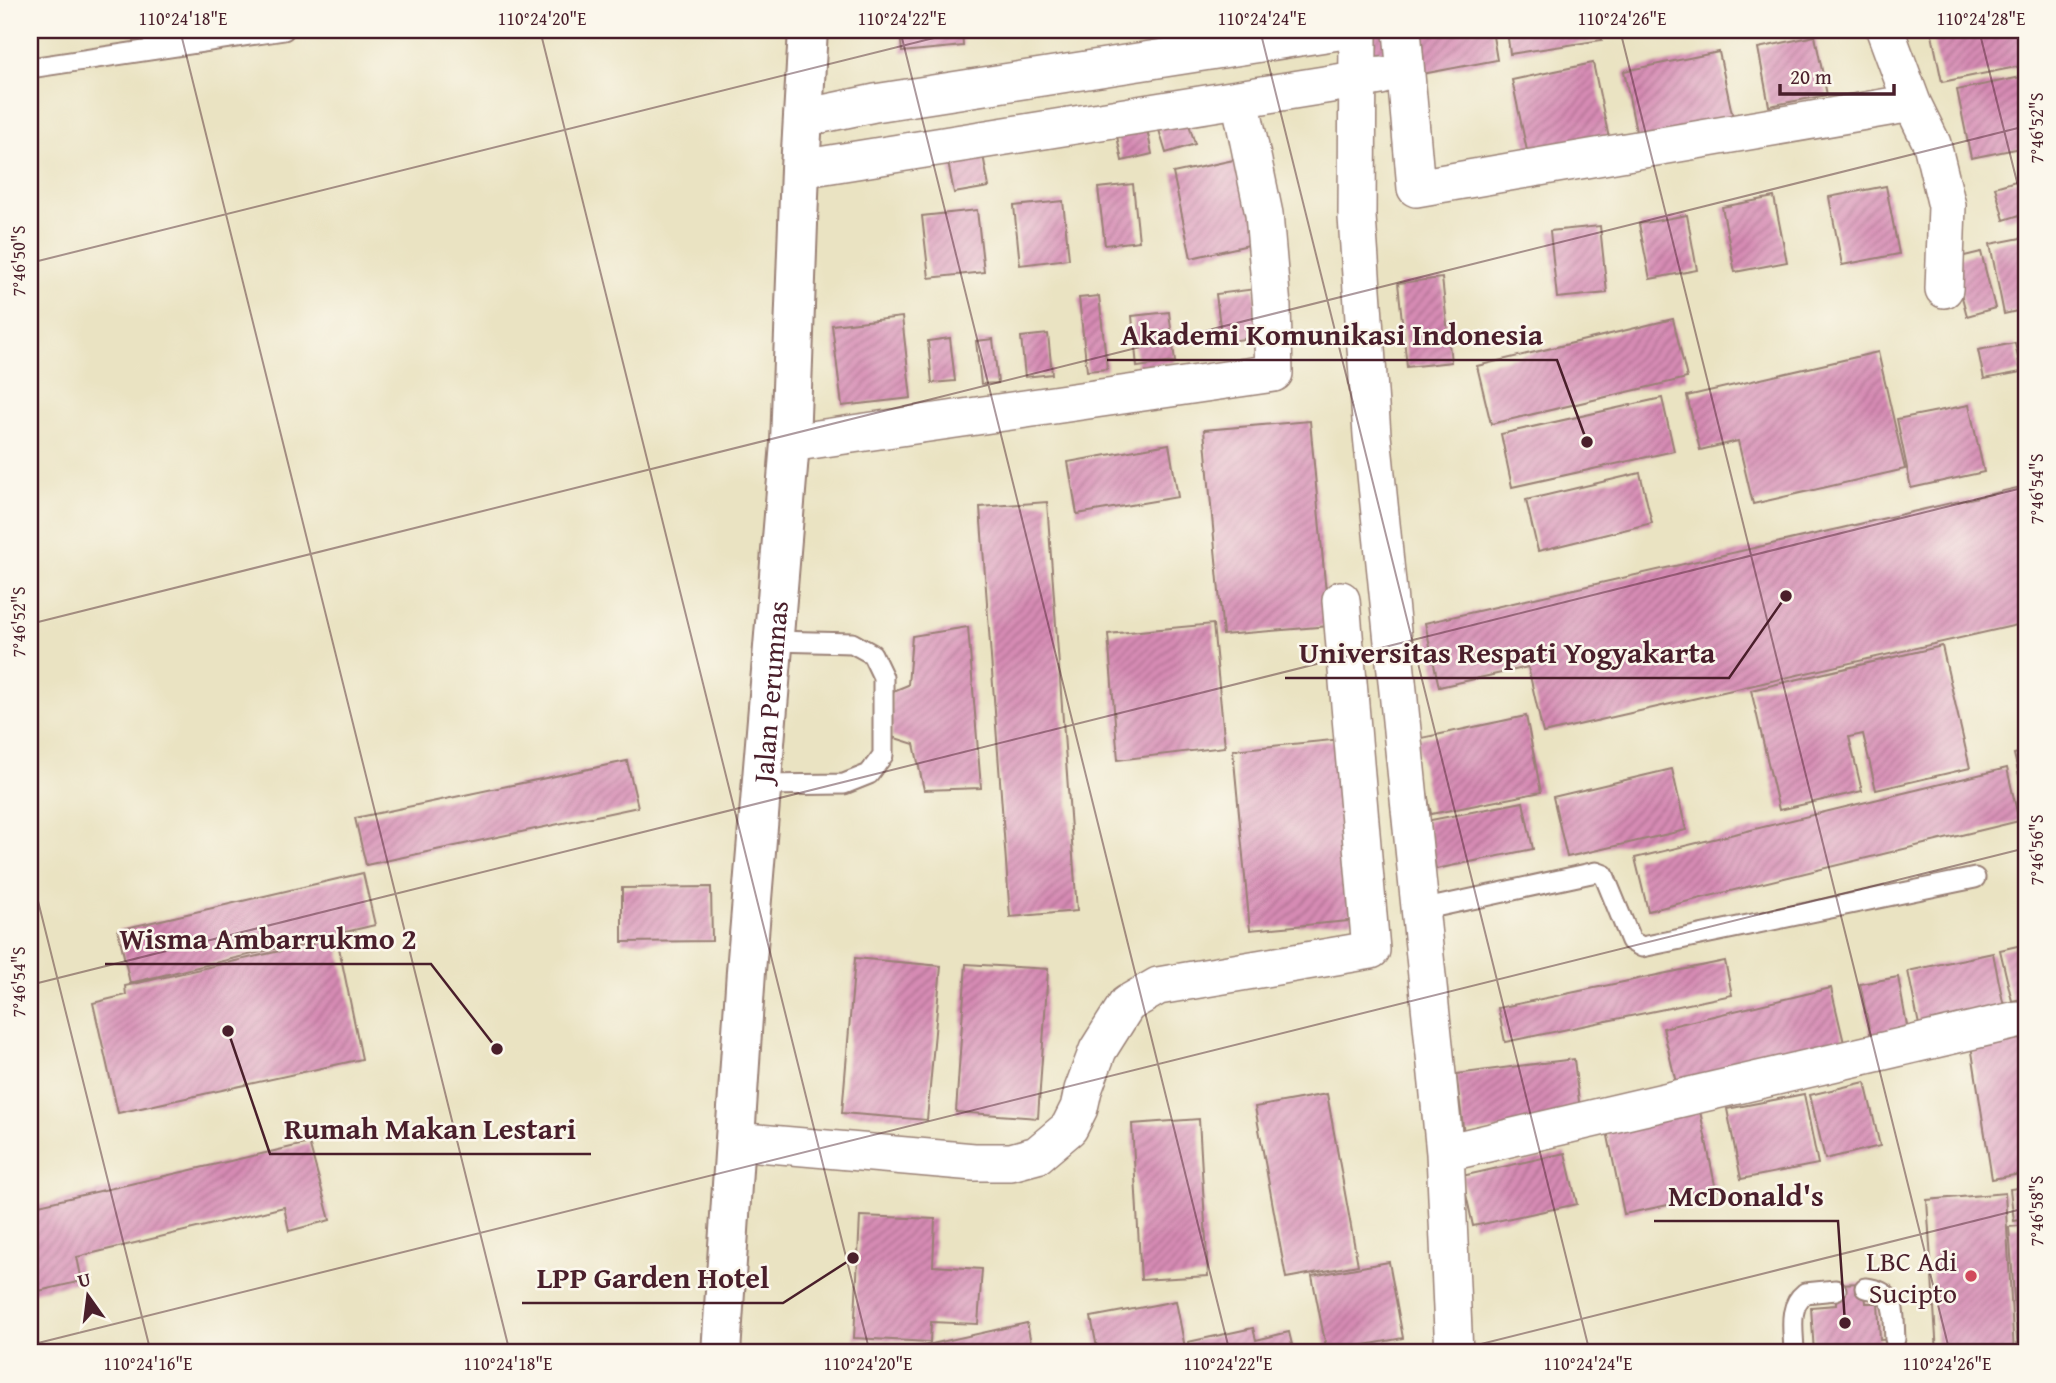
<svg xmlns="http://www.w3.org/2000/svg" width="2056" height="1383" viewBox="0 0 2056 1383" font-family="'Gentium Book Plus',serif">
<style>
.building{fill:url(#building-hatch)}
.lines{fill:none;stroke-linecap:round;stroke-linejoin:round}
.service-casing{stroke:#9a8176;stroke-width:23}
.minor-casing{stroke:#9a8176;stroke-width:40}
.tertiary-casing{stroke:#9a8176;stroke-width:42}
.service{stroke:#fff;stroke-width:19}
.minor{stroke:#fff;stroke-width:37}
.tertiary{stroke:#fff;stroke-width:38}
.ticks{fill:none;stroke:#4a1f2b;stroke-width:2;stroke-opacity:0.45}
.poi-dot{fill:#d1495b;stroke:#fbf7ec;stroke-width:2.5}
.labels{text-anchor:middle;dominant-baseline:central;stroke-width:5;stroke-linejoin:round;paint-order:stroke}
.street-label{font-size:28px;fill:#4a1f2b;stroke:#fbf7ec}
.poi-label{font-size:28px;fill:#4a1f2b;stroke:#fbf7ec;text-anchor:end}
.leader{fill:none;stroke:#4a1f2b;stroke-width:2.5}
.callout-dot{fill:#4a1f2b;stroke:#fbf7ec;stroke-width:2.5}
.callout-label{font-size:30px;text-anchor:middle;font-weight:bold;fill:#4a1f2b;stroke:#fbf7ec;stroke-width:5;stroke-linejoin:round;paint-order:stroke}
.neatline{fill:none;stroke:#4a1f2b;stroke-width:2.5}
.ticks-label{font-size:18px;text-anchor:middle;fill:#4a1f2b}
</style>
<defs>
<pattern id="building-hatch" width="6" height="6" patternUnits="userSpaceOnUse" patternTransform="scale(1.75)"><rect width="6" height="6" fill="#d68bb4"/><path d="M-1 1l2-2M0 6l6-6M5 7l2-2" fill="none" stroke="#b07193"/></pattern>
</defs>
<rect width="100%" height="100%" fill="#fbf7ec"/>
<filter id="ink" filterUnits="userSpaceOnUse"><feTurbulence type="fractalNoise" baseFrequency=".0143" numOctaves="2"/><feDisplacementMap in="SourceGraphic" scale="14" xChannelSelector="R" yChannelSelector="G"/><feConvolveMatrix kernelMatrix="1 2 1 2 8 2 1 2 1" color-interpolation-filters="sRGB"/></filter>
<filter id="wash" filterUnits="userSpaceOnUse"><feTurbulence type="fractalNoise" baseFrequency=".00686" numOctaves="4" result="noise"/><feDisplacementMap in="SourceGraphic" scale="28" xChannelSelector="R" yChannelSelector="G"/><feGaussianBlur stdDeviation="1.57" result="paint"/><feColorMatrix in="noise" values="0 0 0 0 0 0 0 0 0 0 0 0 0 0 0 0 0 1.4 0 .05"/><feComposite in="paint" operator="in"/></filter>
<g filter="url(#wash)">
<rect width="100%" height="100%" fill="#eae3c2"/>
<g id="blocks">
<path class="building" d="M900,30H962L963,46L902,52Z
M1393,30L1400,59L1371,63L1367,33Z
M1414,30H1492L1497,60L1422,74Z
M1507,30H1601L1602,40L1510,54Z
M1626,30H1649V31L1627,35Z
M1931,30H2026V65L1942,82Z
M1815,36L1827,95L1769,106L1758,48Z
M1719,52L1735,128L1639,147L1624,71Z
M1593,63L1610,143L1529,160L1512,80Z
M2026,76V147L1971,158L1957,90Z
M1185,111L1195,144L1166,153L1156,120Z
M1146,124L1152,154L1122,161L1116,131Z
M983,155L989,187L954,193L948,162Z
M1243,158L1262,242L1191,258L1173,173Z
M2026,178V213L2004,220L1995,187Z
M1133,184L1139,241L1105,245L1098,188Z
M1886,186L1899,254L1842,265L1829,197Z
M1774,197L1787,262L1735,272L1722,207Z
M1063,201L1069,259L1020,265L1014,206Z
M977,210L984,272L929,278L922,216Z
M1687,215L1697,270L1650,279L1639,224Z
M1600,226L1607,293L1557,298L1550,231Z
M2026,237V309L2004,314L1990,244Z
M1981,252L1995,308L1967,316L1952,259Z
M1442,278L1451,362L1407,367L1398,283Z
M1255,289L1260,337L1222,342L1216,294Z
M1099,296L1107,369L1087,371L1079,298Z
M1169,312L1175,362L1137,367L1132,316Z
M902,317L911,398L842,406L832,325Z
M1673,319L1687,378L1491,424L1477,366Z
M1048,334L1052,374L1025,377L1021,337Z
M950,338L955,381L932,383L928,341Z
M993,339L998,383L981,384L976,341Z
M2015,343L2021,372L1984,379L1978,350Z
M1878,352L1905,469L1753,504L1738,441L1700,450L1687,396Z
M1662,398L1674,451L1512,487L1501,434Z
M1969,405L1984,472L1911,488L1897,419Z
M1310,421L1329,626L1223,635L1204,430Z
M1169,444L1178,497L1077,514L1068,462Z
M1640,473L1652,523L1538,551L1526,500Z
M2026,486V623L1543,733L1528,667L1439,687L1425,623Z
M1047,502L1077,911L1010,917L980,507Z
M1213,624L1225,747L1118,760L1108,634Z
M968,627L981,788L924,790L914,744L892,737L891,692L908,685L912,636Z
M1942,646L1970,768L1876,790L1863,734L1849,737L1862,791L1779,810L1751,690Z
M1526,716L1541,792L1431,814L1417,739Z
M1342,739L1359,920L1250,930L1233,750Z
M2026,751V801H2025L2014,754Z
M627,761L638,807L366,865L355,818Z
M2007,768L2019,821L1648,911L1635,858Z
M1672,769L1686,830L1567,857L1553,797Z
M1523,802L1533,849L1436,869L1426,821Z
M363,873L375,925L130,983L118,930Z
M711,887L712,941L622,942V888Z
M337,938L362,1059L118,1113L93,1003L126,995L125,986Z
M2026,944V998L2012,1001L2000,950Z
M1993,953L2004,1007L1919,1025L1908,971Z
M855,958L941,966L927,1120L842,1113Z
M1725,961L1732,995L1505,1042L1498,1008Z
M966,964L1048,969L1038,1118L956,1112Z
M1898,977L1908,1031L1871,1038L1860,984Z
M1831,988L1845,1047L1677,1087L1663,1028Z
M2026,1030V1173L1992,1179L1970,1039Z
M1574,1059L1581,1119L1464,1134L1456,1074Z
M1865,1082L1880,1146L1825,1159L1810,1095Z
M1327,1094L1358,1265L1286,1278L1255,1107Z
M1804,1094L1818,1164L1741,1179L1727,1109Z
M1700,1111L1717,1195L1624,1214L1607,1131Z
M1199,1119L1208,1276L1141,1280L1132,1124Z
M309,1143L330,1220L289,1231L284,1207L77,1257L82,1281L30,1293V1207Z
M1565,1153L1577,1204L1473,1226L1462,1176Z
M2026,1187V1219L2014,1221L2010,1189Z
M2005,1193L2014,1353H1937L1927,1200Z
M860,1216L935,1219L933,1266L982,1269L978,1324L931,1322L930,1342L854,1338Z
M2026,1225V1353H2018L2009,1227Z
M1389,1262L1403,1338L1327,1352L1312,1276Z
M1864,1283L1866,1303H1878L1880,1340L1899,1339L1900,1353H1814L1811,1307L1836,1305V1284Z
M1176,1301L1186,1353H1098L1091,1317Z
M1027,1323L1033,1353H910L909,1349Z
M1253,1328L1256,1340L1289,1332L1294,1353H1190L1188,1342Z"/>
</g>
</g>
<g filter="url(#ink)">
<use href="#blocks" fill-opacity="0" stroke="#9a8176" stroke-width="2"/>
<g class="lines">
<g class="service-casing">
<path id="service" d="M30,68L284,30
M762,785L844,784L869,774L883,755V677L872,654L852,643L774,641
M1421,910L1596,872L1604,875L1631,941L1642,947L1975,878
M1865,1288C1898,1291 1893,1312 1895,1339
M1794,1353C1794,1332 1787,1307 1805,1293L1836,1290"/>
</g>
<g class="minor-casing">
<path id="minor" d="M1358,30L1357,217L1372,435L1445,1153L1454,1353
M1402,30L1416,188L1912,103
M1885,30L1912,103L1932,144L1947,206L1944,289
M803,118L875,103L1345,30
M800,169L1381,76
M790,443L1274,373L1272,307L1264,214L1240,99
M735,1141L974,1162H1011L1037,1155L1069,1128L1079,1108L1083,1090L1098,1050L1127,1004L1158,986L1371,950L1341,600
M1445,1153L2017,1020"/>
</g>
<g class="tertiary-casing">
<g id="tertiary">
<path id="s1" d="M721,1353L746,971L790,443L800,169L808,30"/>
</g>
</g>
<use href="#service" class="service"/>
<use href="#minor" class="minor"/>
<use href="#tertiary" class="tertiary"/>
</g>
</g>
<path class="ticks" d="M180,30L510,1353M540,30L870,1353M900,30L1230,1353M1260,30L1590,1353M1620,30L1950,1353M1979,30L2026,218M30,263L966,30M30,624L2026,126M30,869L151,1353M30,985L2026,487M30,1345L2026,848M1445,1353L2026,1208"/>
<circle class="poi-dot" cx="1971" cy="1276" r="7"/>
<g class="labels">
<g class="street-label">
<text stroke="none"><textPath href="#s1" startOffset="663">Jalan Perumnas</textPath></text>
</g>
<g class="poi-label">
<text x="1957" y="1260">LBC Adi<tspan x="1957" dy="32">Sucipto</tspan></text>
</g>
</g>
<path class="leader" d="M1587 442L1557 360H1107M1786 596L1729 678H1285M497 1049L431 964H105M228 1031L270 1154H591M1845 1323L1838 1221H1654M853 1258L783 1303H522"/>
<g class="callout-dot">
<circle cx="1587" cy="442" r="7"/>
<circle cx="1786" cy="596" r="7"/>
<circle cx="497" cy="1049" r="7"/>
<circle cx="228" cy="1031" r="7"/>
<circle cx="1845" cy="1323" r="7"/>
<circle cx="853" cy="1258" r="7"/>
</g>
<g class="callout-label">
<text x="1332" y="345">Akademi Komunikasi Indonesia</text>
<text x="1507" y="663">Universitas Respati Yogyakarta</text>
<text x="268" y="949">Wisma Ambarrukmo 2</text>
<text x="430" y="1139">Rumah Makan Lestari</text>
<text x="1746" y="1206">McDonald's</text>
<text x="653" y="1288">LPP Garden Hotel</text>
</g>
<rect width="2056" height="1383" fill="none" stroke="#fbf7ec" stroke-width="77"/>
<g transform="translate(88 1296) rotate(346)" stroke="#fbf7ec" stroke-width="5" paint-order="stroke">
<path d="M0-5L12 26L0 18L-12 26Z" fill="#4a1f2b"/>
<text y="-10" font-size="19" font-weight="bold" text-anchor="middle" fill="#4a1f2b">U</text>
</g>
<path d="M1780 84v10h114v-10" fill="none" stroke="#4a1f2b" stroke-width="3.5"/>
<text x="1790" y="84" font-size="21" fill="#4a1f2b" stroke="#fbf7ec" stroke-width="5" paint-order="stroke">20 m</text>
<rect x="38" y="38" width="1980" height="1306" class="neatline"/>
<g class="ticks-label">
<text x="183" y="25">110°24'18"E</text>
<text x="542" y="25">110°24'20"E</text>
<text x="902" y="25">110°24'22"E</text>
<text x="1262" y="25">110°24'24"E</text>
<text x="1622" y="25">110°24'26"E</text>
<text x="1981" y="25">110°24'28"E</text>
<text transform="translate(2037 128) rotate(-90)" y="6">7°46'52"S</text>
<text transform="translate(19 261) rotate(-90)" y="6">7°46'50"S</text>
<text transform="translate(2037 489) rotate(-90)" y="6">7°46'54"S</text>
<text transform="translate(19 622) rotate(-90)" y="6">7°46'52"S</text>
<text transform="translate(2037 850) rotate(-90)" y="6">7°46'56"S</text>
<text transform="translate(19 982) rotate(-90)" y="6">7°46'54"S</text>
<text transform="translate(2037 1211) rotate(-90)" y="6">7°46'58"S</text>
<text x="148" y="1370">110°24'16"E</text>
<text x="508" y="1370">110°24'18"E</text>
<text x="868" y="1370">110°24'20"E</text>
<text x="1228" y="1370">110°24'22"E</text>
<text x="1588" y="1370">110°24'24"E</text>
<text x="1947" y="1370">110°24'26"E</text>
</g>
</svg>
